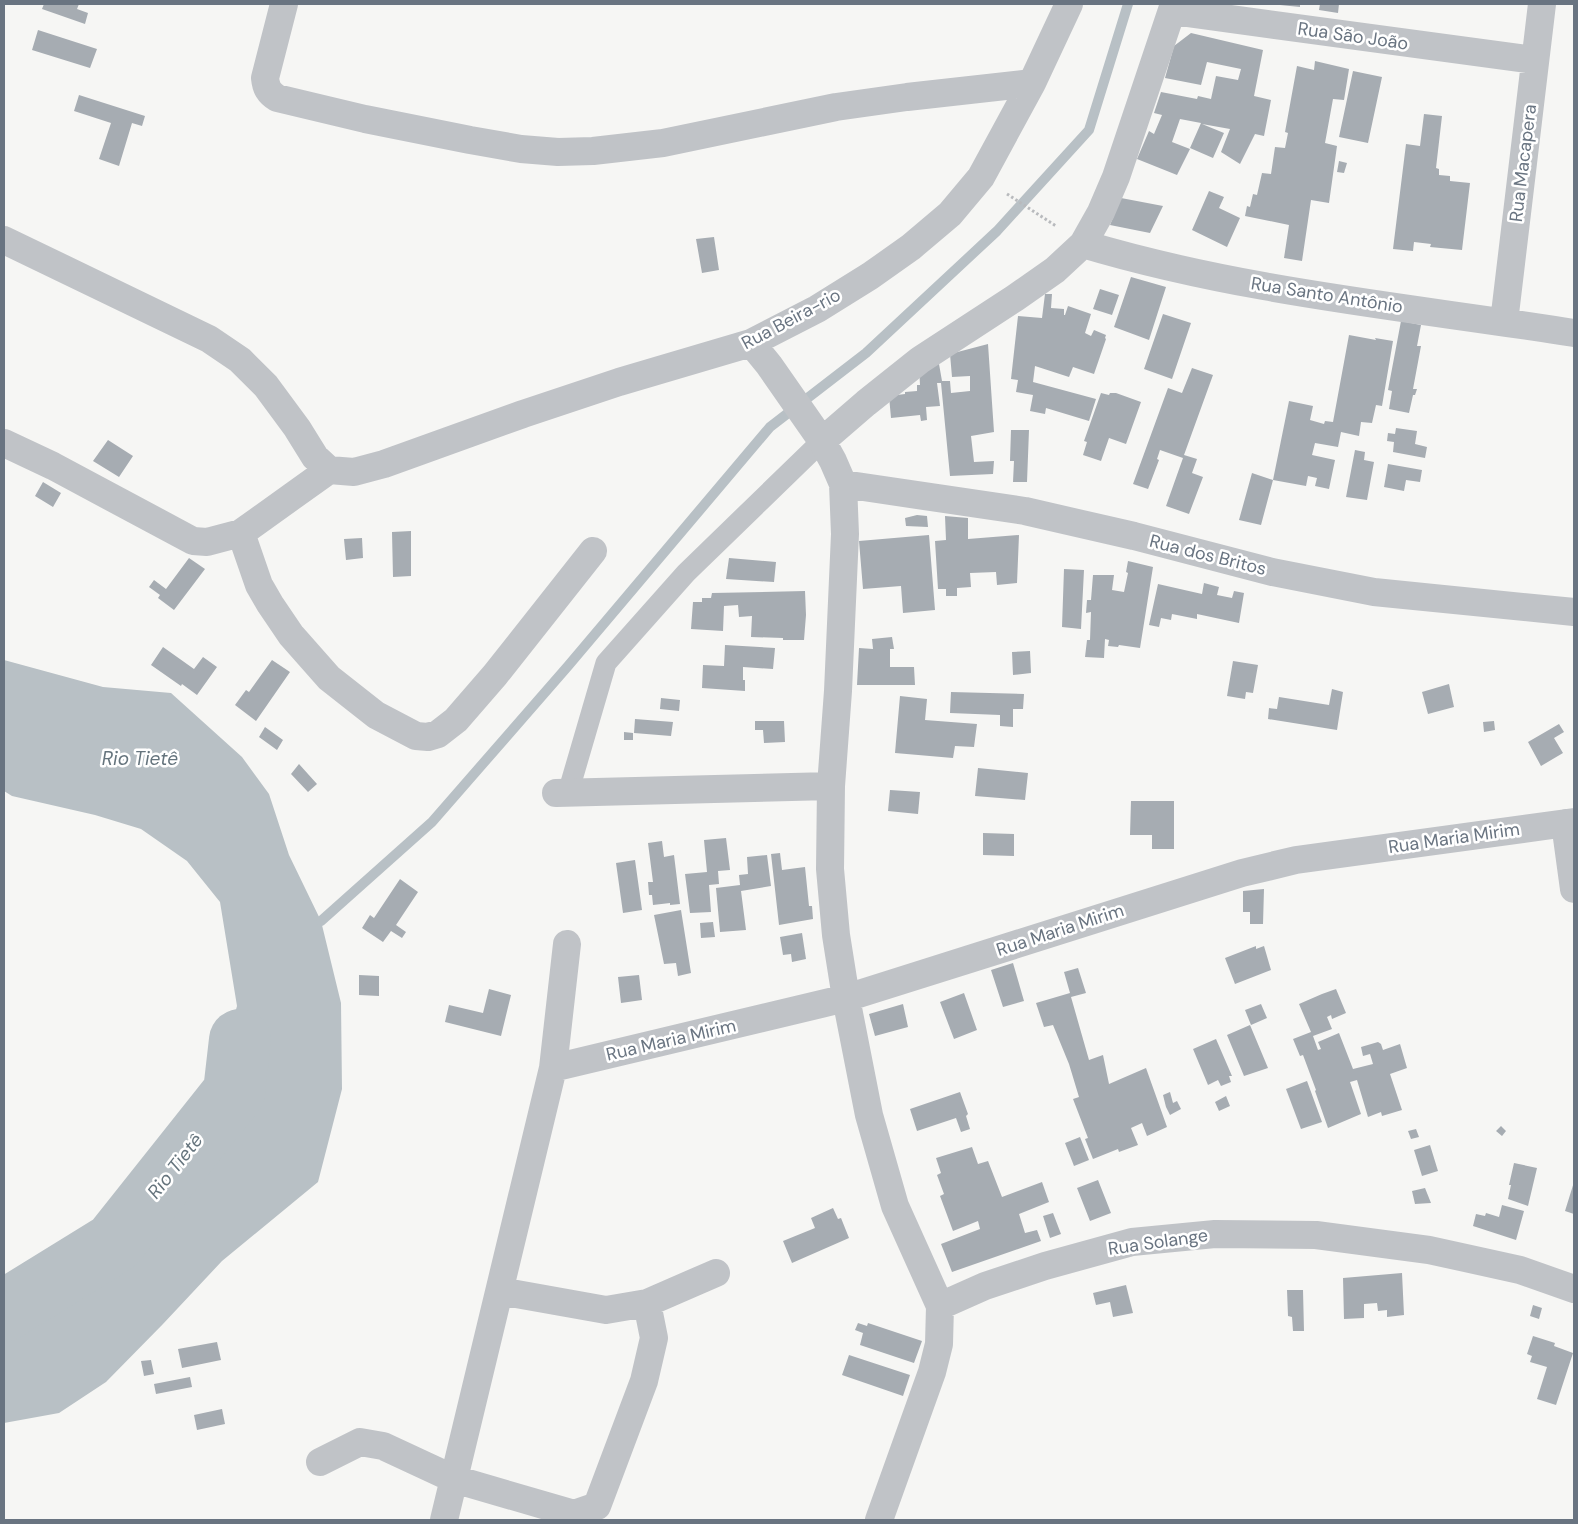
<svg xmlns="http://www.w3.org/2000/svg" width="1578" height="1524" viewBox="0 0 1578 1524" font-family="'DM Sans',sans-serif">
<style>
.water{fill:#b8c0c5}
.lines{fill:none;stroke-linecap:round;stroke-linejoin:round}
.stream{stroke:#b8c0c5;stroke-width:10}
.river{stroke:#b8c0c5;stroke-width:62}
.building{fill:#a6acb2}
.path{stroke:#b8babd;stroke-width:3;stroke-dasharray:2.5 2.5;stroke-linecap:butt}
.service{stroke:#c0c3c7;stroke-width:21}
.minor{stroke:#c0c3c7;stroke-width:28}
.labels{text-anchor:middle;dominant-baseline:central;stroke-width:5;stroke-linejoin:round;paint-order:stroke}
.street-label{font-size:18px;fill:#697481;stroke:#fff}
.water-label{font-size:19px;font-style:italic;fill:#65747d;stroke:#fff}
</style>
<rect width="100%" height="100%" fill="#f6f6f4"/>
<path class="water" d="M4,660L103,687L171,693L242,757L269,794L289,855L321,921L341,1003L342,1089L318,1182L222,1261L163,1324L106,1382L59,1413L4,1423V1326L54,1306L128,1268L181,1204L209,1149L217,1076L237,1006L220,902L187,861L141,829L95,815L12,796L4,791Z"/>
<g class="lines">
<path class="stream" d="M321,921L432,822L568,666L770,427L866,353L997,231L1089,130L1128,4"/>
<path class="river" d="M4,1311L114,1243L234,1092L240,1040"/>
</g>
<path class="building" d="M44,4H79L77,9L88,13L85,24L42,9Z
M1281,4H1300V7L1280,5Z
M1320,4H1339L1338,13L1319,10Z
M38,30L97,49L90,68L32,50Z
M1191,33L1263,50L1254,96L1271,100L1264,136L1255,134L1240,164L1221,152L1230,129L1202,124L1224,133L1213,158L1190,148L1201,123L1180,119L1172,142L1190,149L1177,175L1137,159L1149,131L1154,134L1162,115L1154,113L1161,92L1197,99L1198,96L1211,99L1216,76L1238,80L1241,69L1207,62L1201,85L1165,78L1174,46Z
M1315,61L1349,69L1344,100L1333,99L1325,143L1337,146L1329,203L1311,200L1302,261L1284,258L1289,225L1245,216L1247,206L1250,207L1253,194L1257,195L1262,173L1271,174L1275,147L1285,148L1288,133L1285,132L1297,66L1314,70Z
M1353,71L1382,77L1368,143L1339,137Z
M79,95L145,116L142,126L132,123L119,166L99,159L111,123L74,111Z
M1424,114L1442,116L1436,168L1439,169V175L1450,176V181L1470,183L1462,250L1430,247L1431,244L1414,242L1413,251L1393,249L1406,144L1420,146Z
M1339,161L1347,163L1344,173L1337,172Z
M1209,191L1224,197L1219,208L1240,218L1227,247L1192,230Z
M1121,198L1163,206L1150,233L1110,225Z
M714,237L719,270L702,273L696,239Z
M1131,277L1166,287L1149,340L1114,327Z
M1100,289L1119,295L1112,315L1093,309Z
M1045,294H1052L1051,308L1064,309V315H1065L1068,306L1091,314L1085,333L1091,336L1094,330L1106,335L1105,338L1106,339L1094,374L1073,367L1069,377L1035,366L1033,382L1096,399L1089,421L1046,408L1045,414L1030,411L1033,395L1016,392L1018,380L1011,379L1018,316L1042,318Z
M1163,314L1191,323L1172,379L1144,369Z
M1401,321L1421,325L1417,346H1421L1413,389H1417L1415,395H1413L1409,413L1389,409L1392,391L1388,390Z
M1349,335L1376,340L1375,338L1393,341L1382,406L1376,405L1372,423L1361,422L1359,436L1341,432L1338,447L1315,443L1312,455L1335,460L1329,489L1315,486L1317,478L1308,476L1306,486L1273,480L1289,401L1313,406L1310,420L1324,424L1325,421L1333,422Z
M988,344L994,432L971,436L974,462L994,461L993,474L950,476L941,383H937L940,406L926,407L927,420L921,421L920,415L891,418L889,396L905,394V392L917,391V385H920L919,366L939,364L942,381H950L951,393L970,391V376L952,377L950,354Z
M1192,368L1213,375L1184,455L1197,459L1192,473L1203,477L1189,514L1166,506L1183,458L1160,450L1157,459L1159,460L1148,489L1133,484L1168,388L1182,393Z
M1101,393L1109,395L1110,393H1116L1141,402L1126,444L1109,438L1101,461L1083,455L1087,442L1084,441Z
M1396,428L1417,431L1415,444L1427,447L1425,458L1393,452L1394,442L1387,441L1388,433L1395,434Z
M1011,430H1029L1027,482H1013L1014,461H1010Z
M108,440L133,456L119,477L93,461Z
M1355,450L1365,452L1364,460L1374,462L1367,500L1346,497Z
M1388,464L1422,470L1420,482L1406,480L1404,491L1384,487Z
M1252,473L1273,480L1261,525L1239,520Z
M43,482L61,493L53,507L35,496Z
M917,515L927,516L928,527L906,526L905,518Z
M945,516L968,518V539L1019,535L1017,583L997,585L996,572L970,573L971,587L957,588V596H946V589H938L935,541L946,540Z
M411,531V576L393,577L392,532Z
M929,535L935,610L903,613L901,586L863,589L859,541Z
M362,538L363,558L346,560L344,539Z
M189,558L205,569L174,610L158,598L160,595L149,587L154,580L166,589Z
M729,558L776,562L774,582L726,579Z
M1128,561L1153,567L1140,648L1119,645L1118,647L1108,646L1109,640L1105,639L1104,658L1085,657L1087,640H1090L1091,612L1086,613L1087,600H1091L1093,575H1114L1112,590L1124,592L1128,573L1126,572Z
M1064,569L1084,570L1081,629L1062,627Z
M1204,583L1219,587L1217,595L1232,598L1234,591L1244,593L1239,623L1197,614V619L1172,614L1171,620L1161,618L1159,627L1149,625L1158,584L1202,594Z
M805,591L806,615L804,640H783V638L751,637L752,616L739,617L738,605L724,606L723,631L691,629L693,602H702V598H711L712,593Z
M892,637L894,649H890V667H914L915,685H857L859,648L873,649L872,639Z
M725,645L775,648L773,669L743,667V680H745V691L702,688L703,665L724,666Z
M163,647L194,669L203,657L217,667L197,695L182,684L181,686L151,665Z
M1030,651L1031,673L1013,675L1012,652Z
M272,660L290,672L256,721L235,705L246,690L249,692Z
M1233,661L1258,665L1253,693L1246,692L1245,699L1227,696Z
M1449,684L1454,707L1428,714L1422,692Z
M1332,689L1343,692L1337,730L1268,719L1269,708L1277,709L1279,697L1329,705Z
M951,692L1024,694L1023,709H1013V727L1000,726V715L950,713Z
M900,696L927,699L925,720L977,724L974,747L955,746L953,758L895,753Z
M661,698L680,700L679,711L660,709Z
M635,719L673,722L671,736L634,733Z
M755,721H784L785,742L764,743L763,730H755Z
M1494,721L1495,730L1484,732L1483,722Z
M1559,724L1564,732L1554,738L1563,753L1541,766L1528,742Z
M265,727L283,740L277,750L259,737Z
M624,732L633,733V740H624Z
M299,764L317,784L308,792L291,774Z
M978,768L1028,773L1025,800L975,796Z
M890,790L920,792L918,814L888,811Z
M1131,801H1174V849H1152V835H1130Z
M983,833L1014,834V856L983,855Z
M726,838L730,870L718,871L719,884L709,885L711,912L690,913L685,874L707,872L704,840Z
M662,841L664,857L674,855L680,904L670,905V903L653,905L652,895H649L648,882H653L648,843Z
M780,853L782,870L805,867L809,906H812L813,919L779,925L771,854Z
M767,855L771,886L741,891L746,930L720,932L716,888L740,885L739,875L748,874L747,857Z
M635,860L642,910L623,913L616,863Z
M400,879L418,892L396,925L406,932L402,938L391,931L383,942L362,928L370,915L374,918Z
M1264,889L1263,924H1250V912H1243V891Z
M681,910L691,973L678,976L676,963L664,964L654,915Z
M713,922L715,937L701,938L700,923Z
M802,933L806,959L792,962L791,954L783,955L780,937Z
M1256,946V949L1264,946L1271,970L1235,984L1225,958Z
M1013,963L1024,1001L1003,1007L991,970Z
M1078,968L1086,993L1071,997L1089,1060L1103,1055L1109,1084L1146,1068L1167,1127L1147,1136L1142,1123L1131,1128L1138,1145L1119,1152L1118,1149L1093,1159L1085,1139L1088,1138L1073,1099L1079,1097L1069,1064L1053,1025L1044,1027L1036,1003L1070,993L1064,972Z
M359,975L379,976V996L359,995Z
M639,975L642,1000L621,1003L618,977Z
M489,989L511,995L501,1036L445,1022L449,1005L483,1013Z
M1336,989L1346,1013L1332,1019L1331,1015L1327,1017L1332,1029L1313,1036L1318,1050L1321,1049L1318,1042L1339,1033L1353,1069L1373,1064L1370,1054L1363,1056L1361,1047L1378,1042L1381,1044L1383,1050L1400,1044L1407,1068L1390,1074L1402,1110L1382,1116L1381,1112L1368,1117L1357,1080L1350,1082L1361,1114L1328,1128L1315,1091L1316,1090L1303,1055L1300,1056L1293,1039L1311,1032L1299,1004L1322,994Z
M964,993L977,1030L954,1039L940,1002Z
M903,1004L908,1027L875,1036L869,1014Z
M1261,1004L1267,1018L1251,1025L1245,1010Z
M1250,1025L1268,1068L1244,1076L1227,1035Z
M1216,1039L1232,1076H1229L1231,1082L1221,1086L1218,1080L1208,1085L1193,1049Z
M1307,1081L1322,1122L1301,1129L1286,1089Z
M960,1092L968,1114L966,1116L970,1129L961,1132L956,1118L917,1131L910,1109Z
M1170,1092L1173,1103L1177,1101L1181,1109L1170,1115L1166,1107L1163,1095Z
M1226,1096L1230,1106L1219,1111L1215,1102Z
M1501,1126L1506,1131L1502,1136L1496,1131Z
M1416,1129L1419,1137L1411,1139L1408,1131Z
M1080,1137L1089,1160L1074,1166L1065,1143Z
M1430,1145L1438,1171L1422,1176L1414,1150Z
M972,1147L978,1164L988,1161L1002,1197L1042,1182L1049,1202L1019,1214L1025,1233L1037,1230L1041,1241L952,1272L941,1244L980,1229L978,1221L953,1231L940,1196L944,1194L937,1175L941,1173L936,1158Z
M1514,1163L1537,1168L1528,1206L1508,1199L1511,1185H1509Z
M1098,1180L1111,1213L1090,1221L1077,1188Z
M1574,1182V1214L1565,1211Z
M1425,1188L1431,1203L1415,1204L1412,1191Z
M1502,1205L1524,1211L1516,1240L1473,1226L1476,1214L1485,1216L1486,1213L1499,1217Z
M833,1208L838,1219L841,1218L849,1238L792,1263L783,1241L815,1228L811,1218Z
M1053,1213L1061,1234L1050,1238L1043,1216Z
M1402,1273L1404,1315L1387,1317V1310L1378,1311L1377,1303L1364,1304V1318L1344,1319L1343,1278Z
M1126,1285L1133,1313L1113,1317L1110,1302L1096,1305L1093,1293Z
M1287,1290H1303L1304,1331H1293L1292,1317L1288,1316Z
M1533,1305L1542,1308L1539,1319L1530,1316Z
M858,1323L867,1326L868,1323L922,1341L914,1363L860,1345L863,1333L855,1330Z
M1533,1336L1555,1343L1554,1346L1573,1353L1556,1405L1537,1399L1547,1367L1530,1362L1532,1356L1527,1354Z
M217,1342L221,1360L182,1368L178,1349Z
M849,1355L910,1375L903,1396L842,1375Z
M151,1360L154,1374L144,1376L141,1361Z
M190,1377L192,1387L156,1394L154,1384Z
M222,1409L225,1424L197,1430L194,1415Z"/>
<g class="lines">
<path class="path" d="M1007,194L1056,226"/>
<path class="service" d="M568,793L606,663L686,573L822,441"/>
<path class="minor" d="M284,4L265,78C266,88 269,93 277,98L365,119L470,140L521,149L558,152L593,151L663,143L836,107L907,97L1032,83
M1172,11L1534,60
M4,240L209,339L240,360L266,386L297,428L315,457L329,470L354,472L384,464L523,414L619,382L751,343L817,309L870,276L911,247L950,214L981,177L1032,83L1069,4
M1083,244C1243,292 1410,307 1574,333
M1504,322L1542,4
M751,343L769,365L822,441L833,461L843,484L845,534L838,691L831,786L830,869L836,935L846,998L869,1115L895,1206L940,1306
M822,441L866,403L920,360L1015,298L1055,270L1083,244L1101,212L1116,177L1174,4
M4,443L53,466L193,541L207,542L241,533
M329,470L241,533L259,585L270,604L291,635L329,678L376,715L416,736L428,737L438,734L456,720L495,675L593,551
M843,484L1025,511L1134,536L1272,572L1374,592L1574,612
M556,793L831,786
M1565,823L1574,889
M553,1068L846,998L1242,873L1296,860L1574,822
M500,1291L606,1310L647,1303
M320,1462L360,1442L383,1446L454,1479L574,1514L597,1506L644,1381L654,1338L647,1303L716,1273
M444,1520L553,1068L567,944
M879,1520L932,1372L939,1344L940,1306L985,1286L1045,1266L1132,1242L1215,1234L1316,1235L1429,1250L1520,1270L1574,1289"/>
</g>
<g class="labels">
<g class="street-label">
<text transform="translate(1353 36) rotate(8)">Rua São João</text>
<text transform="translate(1523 163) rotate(-83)">Rua Macapera</text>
<text transform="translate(1327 295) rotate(9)">Rua Santo Antônio</text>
<text transform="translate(791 319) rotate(-28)">Rua Beira-rio</text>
<text transform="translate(1208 555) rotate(14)">Rua dos Britos</text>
<text transform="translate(1454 838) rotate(-8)">Rua Maria Mirim</text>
<text transform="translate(1060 930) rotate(-18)">Rua Maria Mirim</text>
<text transform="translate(671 1040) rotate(-13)">Rua Maria Mirim</text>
<text transform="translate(1158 1242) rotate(-8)">Rua Solange</text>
</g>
<g class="water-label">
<text x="140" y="758">Rio Tietê</text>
<text transform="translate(175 1166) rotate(-52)">Rio Tietê</text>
</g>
</g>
<rect width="1578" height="1524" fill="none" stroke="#697481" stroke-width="10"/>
</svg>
